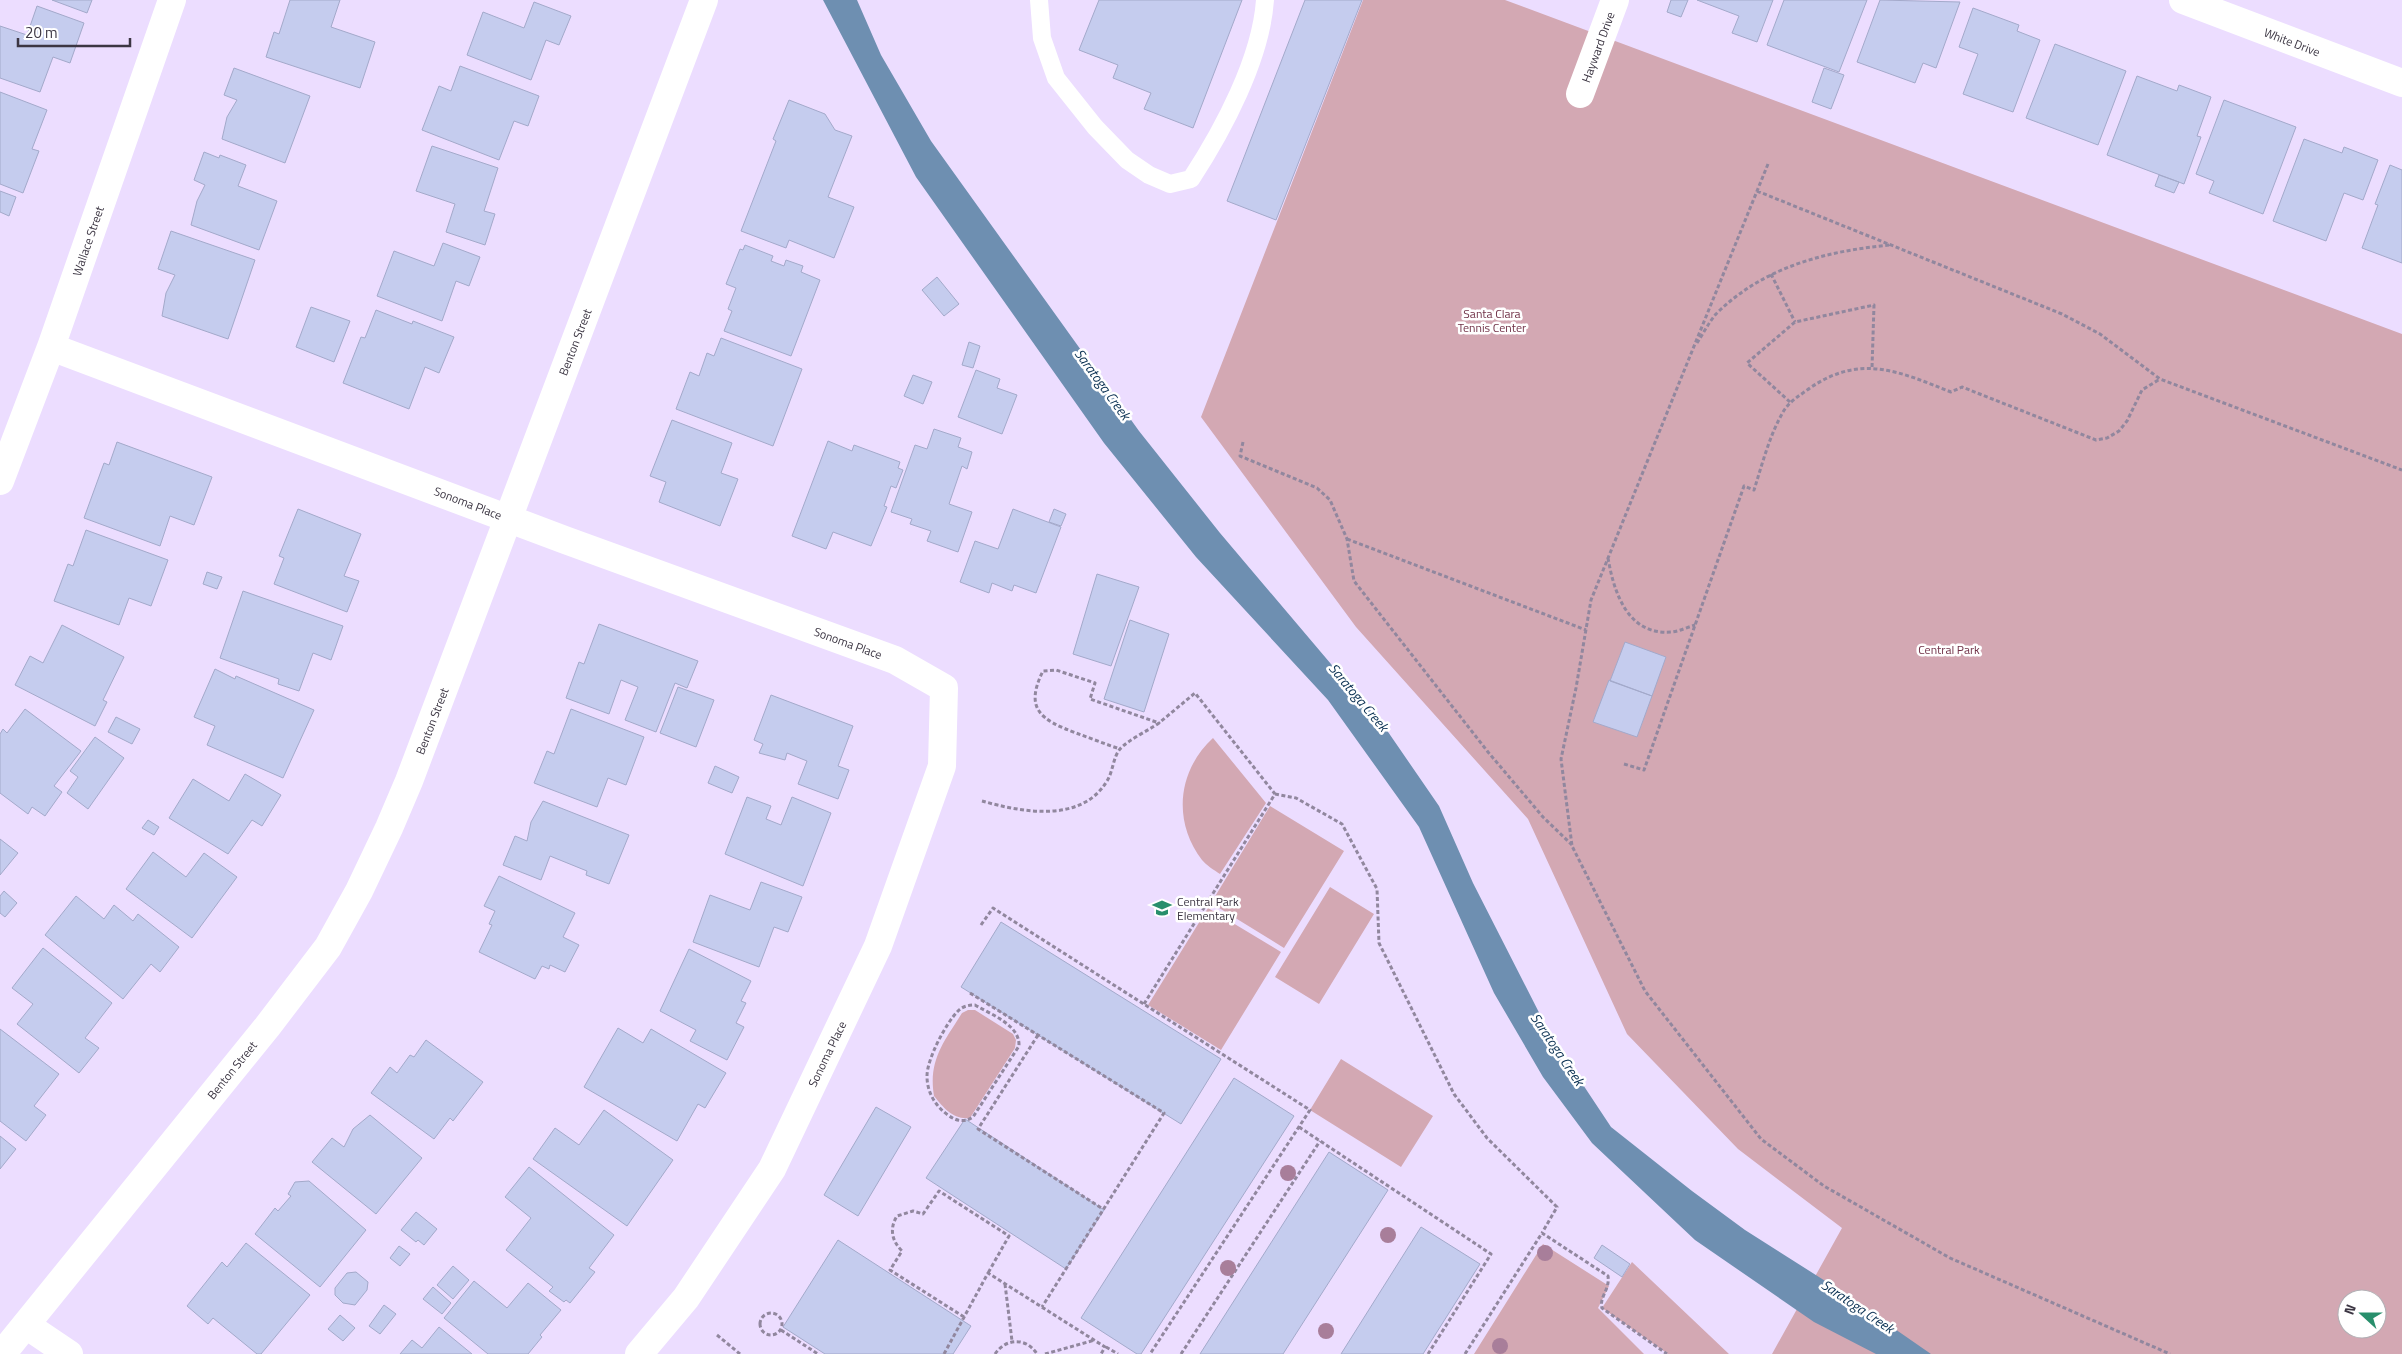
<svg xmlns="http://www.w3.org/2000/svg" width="2402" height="1354" viewBox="0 0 2402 1354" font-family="'Titillium Web',sans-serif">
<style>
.green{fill:#d3a8b3;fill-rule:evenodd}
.water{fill:#6e8fb1}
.building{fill:#c5ccee;stroke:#a3a9ca}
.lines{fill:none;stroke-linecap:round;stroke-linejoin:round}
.path{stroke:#91879e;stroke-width:3;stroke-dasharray:4 2.5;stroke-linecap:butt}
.lane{stroke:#fff;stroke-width:18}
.street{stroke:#fff;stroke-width:28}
.secondary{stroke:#fff;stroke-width:28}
.tree{fill:#a87e9a}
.labels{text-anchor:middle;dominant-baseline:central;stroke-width:5;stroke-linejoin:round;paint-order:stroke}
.street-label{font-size:12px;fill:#3c3643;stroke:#fff}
.park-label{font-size:12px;fill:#703147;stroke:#fff}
.poi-label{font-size:12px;fill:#3c3643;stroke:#fff;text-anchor:start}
.water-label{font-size:14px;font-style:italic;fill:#082f51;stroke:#fff}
</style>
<rect width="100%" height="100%" fill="#ecddff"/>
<path class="green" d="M1363,0H1505L2402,334V1354H1772L1842,1228L1738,1149L1627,1034L1528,819L1356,627L1201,417ZM2347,1299H2377V1329H2347Z
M1213,738L1266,803L1220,874C1214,870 1206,865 1202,860C1172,821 1178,770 1213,738Z
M1270,806L1344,851L1284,948L1211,903Z
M1330,887L1374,914L1319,1004L1275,977Z
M1208,908L1281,952L1221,1050L1148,1005Z
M968,1010H975L1013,1034L1016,1040L1015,1048L970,1118C953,1120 944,1108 934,1096C928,1060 944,1042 962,1013Z
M1341,1059L1433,1116L1401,1167L1310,1110Z
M1543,1244L1609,1286L1598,1308L1644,1354H1474Z
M1632,1262L1729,1354H1668L1602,1308Z"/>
<path class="water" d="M823,0H857L881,55L931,141L1139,431L1220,533L1386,729L1439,806L1473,883L1552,1038L1611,1127L1692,1191L1745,1230L1830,1284L1931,1354H1876L1814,1322L1695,1240L1592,1143L1543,1077L1494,993L1419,827L1328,700L1196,557L1104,443L916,177Z"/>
<path class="building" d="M52,0H92L87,13Z
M290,0H340L331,27L375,42L360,88L266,57L274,32L279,34Z
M1099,0H1242L1193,128L1144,109L1151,93L1113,78L1118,65L1079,50Z
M1305,0H1362L1276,220L1227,201Z
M1671,0H1688L1681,17L1667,12Z
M1697,0H1773L1757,42L1732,33L1739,16Z
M1784,0H1867L1839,72L1767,45Z
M1880,0L1960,2L1936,68L1923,63L1915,83L1857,62Z
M534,2L571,16L559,45L546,40L531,80L467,55L483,12L524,28Z
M37,6L84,23L70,63L53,57L40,92L0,78V26L27,35Z
M1973,8L2019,25L2017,31L2040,40L2013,112L1963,94L1978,54L1959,47Z
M2055,44L2126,71L2098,145L2026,118Z
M460,66L539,96L528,126L514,121L499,160L422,130L439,86L451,91Z
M234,68L310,96L285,163L222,139L227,117L237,100L224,95Z
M1824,68L1844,75L1831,109L1812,102Z
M2137,76L2177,91L2179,85L2211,97L2197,136L2201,137L2184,184L2107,155Z
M0,92L47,110L32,149L39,151L23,193L0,184Z
M789,100L825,114L835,130L852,136L828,197L854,207L834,258L789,240L786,248L741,231L776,141L773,139Z
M2224,100L2296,127L2263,214L2209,193L2214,181L2196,174Z
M2304,139L2342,153L2344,147L2378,160L2363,200L2344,193L2326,241L2273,221Z
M432,146L498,168L484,211L495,214L485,245L446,232L455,204L416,191Z
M204,152L219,158L220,155L246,165L238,186L277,201L259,250L191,225L197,201L205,185L194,180Z
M2390,165L2402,170V263L2362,248L2378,205L2375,204Z
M2159,175L2179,182L2174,193L2155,186Z
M0,191L16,197L9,216L0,212Z
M171,231L255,260L228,339L162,316L166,293L175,275L158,269Z
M443,243L480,257L469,286L456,281L442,321L377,296L394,251L434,266Z
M745,245L773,256L771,261L784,266L786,260L803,266L801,272L820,280L791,356L724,331L732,311L728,309L736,288L726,284L740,249L743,250Z
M937,277L959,304L944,316L922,290Z
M311,307L350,321L334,362L296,347Z
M376,310L412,324L413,321L454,337L439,373L425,367L409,409L343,383L361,337L365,338Z
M721,338L802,369L773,446L676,409L690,372L699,376L707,353L714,356Z
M969,342L980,346L973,368L962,365Z
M976,370L1000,379L997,388L1017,395L1002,434L958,417Z
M913,375L932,382L923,404L904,396Z
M672,420L732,443L721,473L738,479L720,526L659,502L666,482L650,476Z
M934,429L961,438L958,447L972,452L967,469L962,466L949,504L972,512L958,552L927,541L931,531L910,524L912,519L891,512L915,445L927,449Z
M828,441L852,451L854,445L900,462L898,468L903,470L896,488L891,486L884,506L887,507L871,546L833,532L826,549L792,536Z
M117,442L212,477L194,525L170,516L160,546L84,518L104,463L109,465Z
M298,509L361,534L344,576L359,581L347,612L274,584L284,558L279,556Z
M1013,509L1061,527L1036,593L1014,585L1012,591L992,583L989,593L960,582L975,541L998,549Z
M1054,509L1066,514L1061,526L1049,522Z
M86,530L168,560L151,606L129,598L119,625L54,601L68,564L73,566Z
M207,572L222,577L217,589L203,584Z
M1097,574L1139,587L1111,666L1073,654Z
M243,591L343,626L331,660L313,653L299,691L278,684L279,679L220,658Z
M1130,620L1169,634L1144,712L1104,699Z
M599,624L698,661L687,688L675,683L656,732L625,720L638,687L621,680L609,714L566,698L579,662L584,664Z
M62,625L124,657L103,700L107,702L95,726L15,685L30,656L43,663Z
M1625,642L1666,657L1652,696L1610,681Z
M215,669L235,679L236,676L314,710L283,778L207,745L215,726L194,717Z
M1609,680L1652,696L1637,737L1593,722Z
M678,687L714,700L696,747L660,733Z
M771,695L853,726L838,766L849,770L838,799L798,784L807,761L787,753L785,760L759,753L763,744L754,740Z
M25,709L81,751L54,786L62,792L45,816L32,807L28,814L0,793V734L3,729L7,733Z
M571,709L644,737L626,785L608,778L597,807L534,783L547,751L554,754Z
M116,717L140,729L132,744L108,732Z
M95,737L124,758L88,809L67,793L78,777L70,771Z
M715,766L739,777L732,793L708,783Z
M245,774L281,795L262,826L252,820L228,854L169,818L193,779L229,801Z
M747,797L771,806L766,819L781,825L792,797L831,813L803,886L725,854Z
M543,801L629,835L609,884L586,875L587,871L550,856L541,880L503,865L515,836L527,841L531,822Z
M148,820L159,827L154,835L142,828Z
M0,839L18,853L0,875Z
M153,852L186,877L204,853L237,877L192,938L126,889Z
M499,876L575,913L563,937L579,945L565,972L550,965L549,969L542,966L535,979L479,952L492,925L489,924L495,911L484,906Z
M761,882L802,897L788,932L774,927L759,967L693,942L710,895L750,910Z
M4,891L17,903L5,917L0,913V896Z
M76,896L104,919L114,905L133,921L138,914L179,947L160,972L151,964L123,999L45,935Z
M1001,922L1221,1059L1181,1124L961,987Z
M43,948L112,1003L85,1038L99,1048L79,1073L17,1024L33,1004L12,988Z
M689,949L751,981L741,1001L746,1003L736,1023L744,1027L727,1060L690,1041L696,1030L660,1011Z
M618,1028L643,1043L651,1029L726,1073L705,1108L698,1104L677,1141L584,1087Z
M0,1029L59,1074L34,1106L46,1115L26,1141L0,1121Z
M426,1040L483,1082L453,1121L450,1118L434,1139L371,1093L390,1067L397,1073L410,1055L414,1057Z
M1234,1078L1294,1116L1141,1354H1137L1081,1318Z
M876,1107L911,1127L858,1216L824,1195Z
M604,1110L673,1160L627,1226L533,1159L555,1128L579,1145Z
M370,1115L422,1158L376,1214L312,1162L332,1138L344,1147L353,1129Z
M965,1119L1104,1210L1066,1269L926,1178Z
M0,1136L16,1149L0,1169Z
M1329,1152L1388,1190L1283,1354H1200Z
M529,1167L614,1235L589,1268L595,1272L570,1303L566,1300L564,1302L549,1291L553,1287L506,1250L531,1218L505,1197Z
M309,1181L366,1230L320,1287L255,1234L275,1208L278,1211L291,1196L288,1194L295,1182Z
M416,1212L437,1229L424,1245L418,1240L416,1242L401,1230Z
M1421,1227L1480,1264L1423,1354H1341Z
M838,1240L971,1326L953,1354H825L783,1327Z
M246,1243L310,1295L261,1354H257L213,1318L208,1324L187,1306L222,1262L227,1267Z
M1602,1245L1630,1264L1622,1277L1594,1258Z
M399,1246L410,1254L400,1266L390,1258Z
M453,1266L469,1280L453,1299L437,1285Z
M356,1272L368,1282L367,1290L355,1305L343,1303L335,1295V1288L347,1273Z
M474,1281L507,1308L528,1283L561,1310L540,1335L542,1337L528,1354H488L444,1318Z
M433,1287L451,1303L442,1314L423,1299Z
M384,1305L396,1314L380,1334L369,1326Z
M340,1315L355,1328L343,1341L328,1329Z
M439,1327L472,1354H400L412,1340L422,1348Z"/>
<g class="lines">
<path class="path" d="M1768,164L1591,600L1576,688L1561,759L1572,846L1645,991L1761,1139L1824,1186L1950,1258L2170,1354
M1757,191L2062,314L2100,334L2160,379L2402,470
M1771,274L1795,322
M1697,343C1703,334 1709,322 1716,314C1763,267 1826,251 1890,245
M1790,402L1747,363L1795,322L1874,305L1872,368
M1243,442L1240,456L1317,488L1330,500L1347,539L1354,581L1488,752L1543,817L1572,845
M1347,539L1586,630
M1608,558C1614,593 1628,636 1672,632C1680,631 1688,627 1695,625
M1624,764L1644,770L1744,486L1754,490C1762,465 1769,437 1782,414C1788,402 1799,396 1810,388C1861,353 1900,372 1951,392L1962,387L2096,440L2107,438L2119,431L2127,421L2142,390L2160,379
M1275,794L1296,798L1342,824L1377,889L1379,943L1454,1094L1487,1138L1557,1207L1542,1233
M982,801C1021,812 1081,824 1107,781C1113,772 1113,757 1120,749C1128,740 1149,730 1159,723L1090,699L1095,683L1056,670L1043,671C1024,709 1041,720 1076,733C1090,738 1105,744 1120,749
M981,925L993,908L1310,1110L1150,1354
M970,993L1164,1113L1042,1307
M1144,1004L1275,794L1195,693L1159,723
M975,1005C992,1015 1020,1025 1019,1046L973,1117C964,1123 956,1121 948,1115C935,1106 927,1092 927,1076C927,1059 946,1023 958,1011C963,1006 969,1005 975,1005Z
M1038,1035L978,1129L1103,1209
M1299,1127L1491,1254L1428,1354
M1005,1284L1012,1341
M760 1324a11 11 0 1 1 22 0a11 11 0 1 1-22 0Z
M964,1317L890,1270L902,1251C892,1241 889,1229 897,1216L913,1211L923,1214L939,1191L1009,1236L988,1273
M781,1330L818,1354
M717,1335L740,1354
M1106,1347L1118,1354
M944,1354L988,1273L1105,1347L1101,1354
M995,1354C1006,1338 1026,1337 1037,1354
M1045,1354L1095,1340
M1181,1354L1320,1141
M1465,1354L1542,1233L1608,1276C1610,1290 1599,1297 1602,1308L1667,1354"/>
<path class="lane" d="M1039,0L1042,38L1056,78L1095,127L1127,160L1149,175L1170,184L1191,179C1223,130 1261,59 1265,0"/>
<path class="street" d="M2183,0L2402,83
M1580,94L1615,0
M51,347L565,540L895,660L944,688L942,766L878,946L772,1169L686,1298L639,1354
M0,481L51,347L172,0
M26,1325L69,1354"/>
<path class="secondary" d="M2,1354L267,1027L328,947L359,891L389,828L409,781L704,0"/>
</g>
<g class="tree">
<circle cx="1288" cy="1173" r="8"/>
<circle cx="1388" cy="1235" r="8"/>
<circle cx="1545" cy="1253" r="8"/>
<circle cx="1228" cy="1268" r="8"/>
<circle cx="1326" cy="1331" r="8"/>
<circle cx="1500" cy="1346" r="8"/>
</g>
<defs>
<g id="school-bare" transform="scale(1.5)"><path d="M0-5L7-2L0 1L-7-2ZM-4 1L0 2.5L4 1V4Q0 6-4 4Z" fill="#288f6c" stroke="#fff" stroke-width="2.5" paint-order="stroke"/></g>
</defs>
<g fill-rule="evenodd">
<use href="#school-bare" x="1162" y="908"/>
</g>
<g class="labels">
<g class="street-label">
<text transform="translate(2292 42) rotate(21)">White Drive</text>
<text transform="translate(1598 47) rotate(-70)">Hayward Drive</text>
<text transform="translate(88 241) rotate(-71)">Wallace Street</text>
<text transform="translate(575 342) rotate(-69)">Benton Street</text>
<text transform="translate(468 503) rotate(21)">Sonoma Place</text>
<text transform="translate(848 643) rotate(20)">Sonoma Place</text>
<text transform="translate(432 721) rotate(-69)">Benton Street</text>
<text transform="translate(827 1054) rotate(-64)">Sonoma Place</text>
<text transform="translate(232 1070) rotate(-51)">Benton Street</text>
</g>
<g class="park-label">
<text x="1492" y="313">Santa Clara<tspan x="1492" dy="14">Tennis Center</tspan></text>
<text x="1949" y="649">Central Park</text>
</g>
<g class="poi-label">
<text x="1177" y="901">Central Park<tspan x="1177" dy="14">Elementary</tspan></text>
</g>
<g class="water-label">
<text transform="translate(1103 384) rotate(54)">Saratoga Creek</text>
<text transform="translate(1359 697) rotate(50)">Saratoga Creek</text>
<text transform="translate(1558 1049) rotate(56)">Saratoga Creek</text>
<text transform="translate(1858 1306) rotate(34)">Saratoga Creek</text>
</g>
</g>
<g transform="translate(2362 1314) rotate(291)"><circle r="24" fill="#ffffff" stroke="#b1afb4"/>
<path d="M0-4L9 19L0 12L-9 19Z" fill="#288f6c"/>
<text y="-8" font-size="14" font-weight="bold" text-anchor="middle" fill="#3c3643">N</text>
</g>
<path d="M18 38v8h112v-8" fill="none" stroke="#3c3643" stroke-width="2.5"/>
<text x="25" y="38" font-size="15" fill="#3c3643" stroke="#ffffff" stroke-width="4" paint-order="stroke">20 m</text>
</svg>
